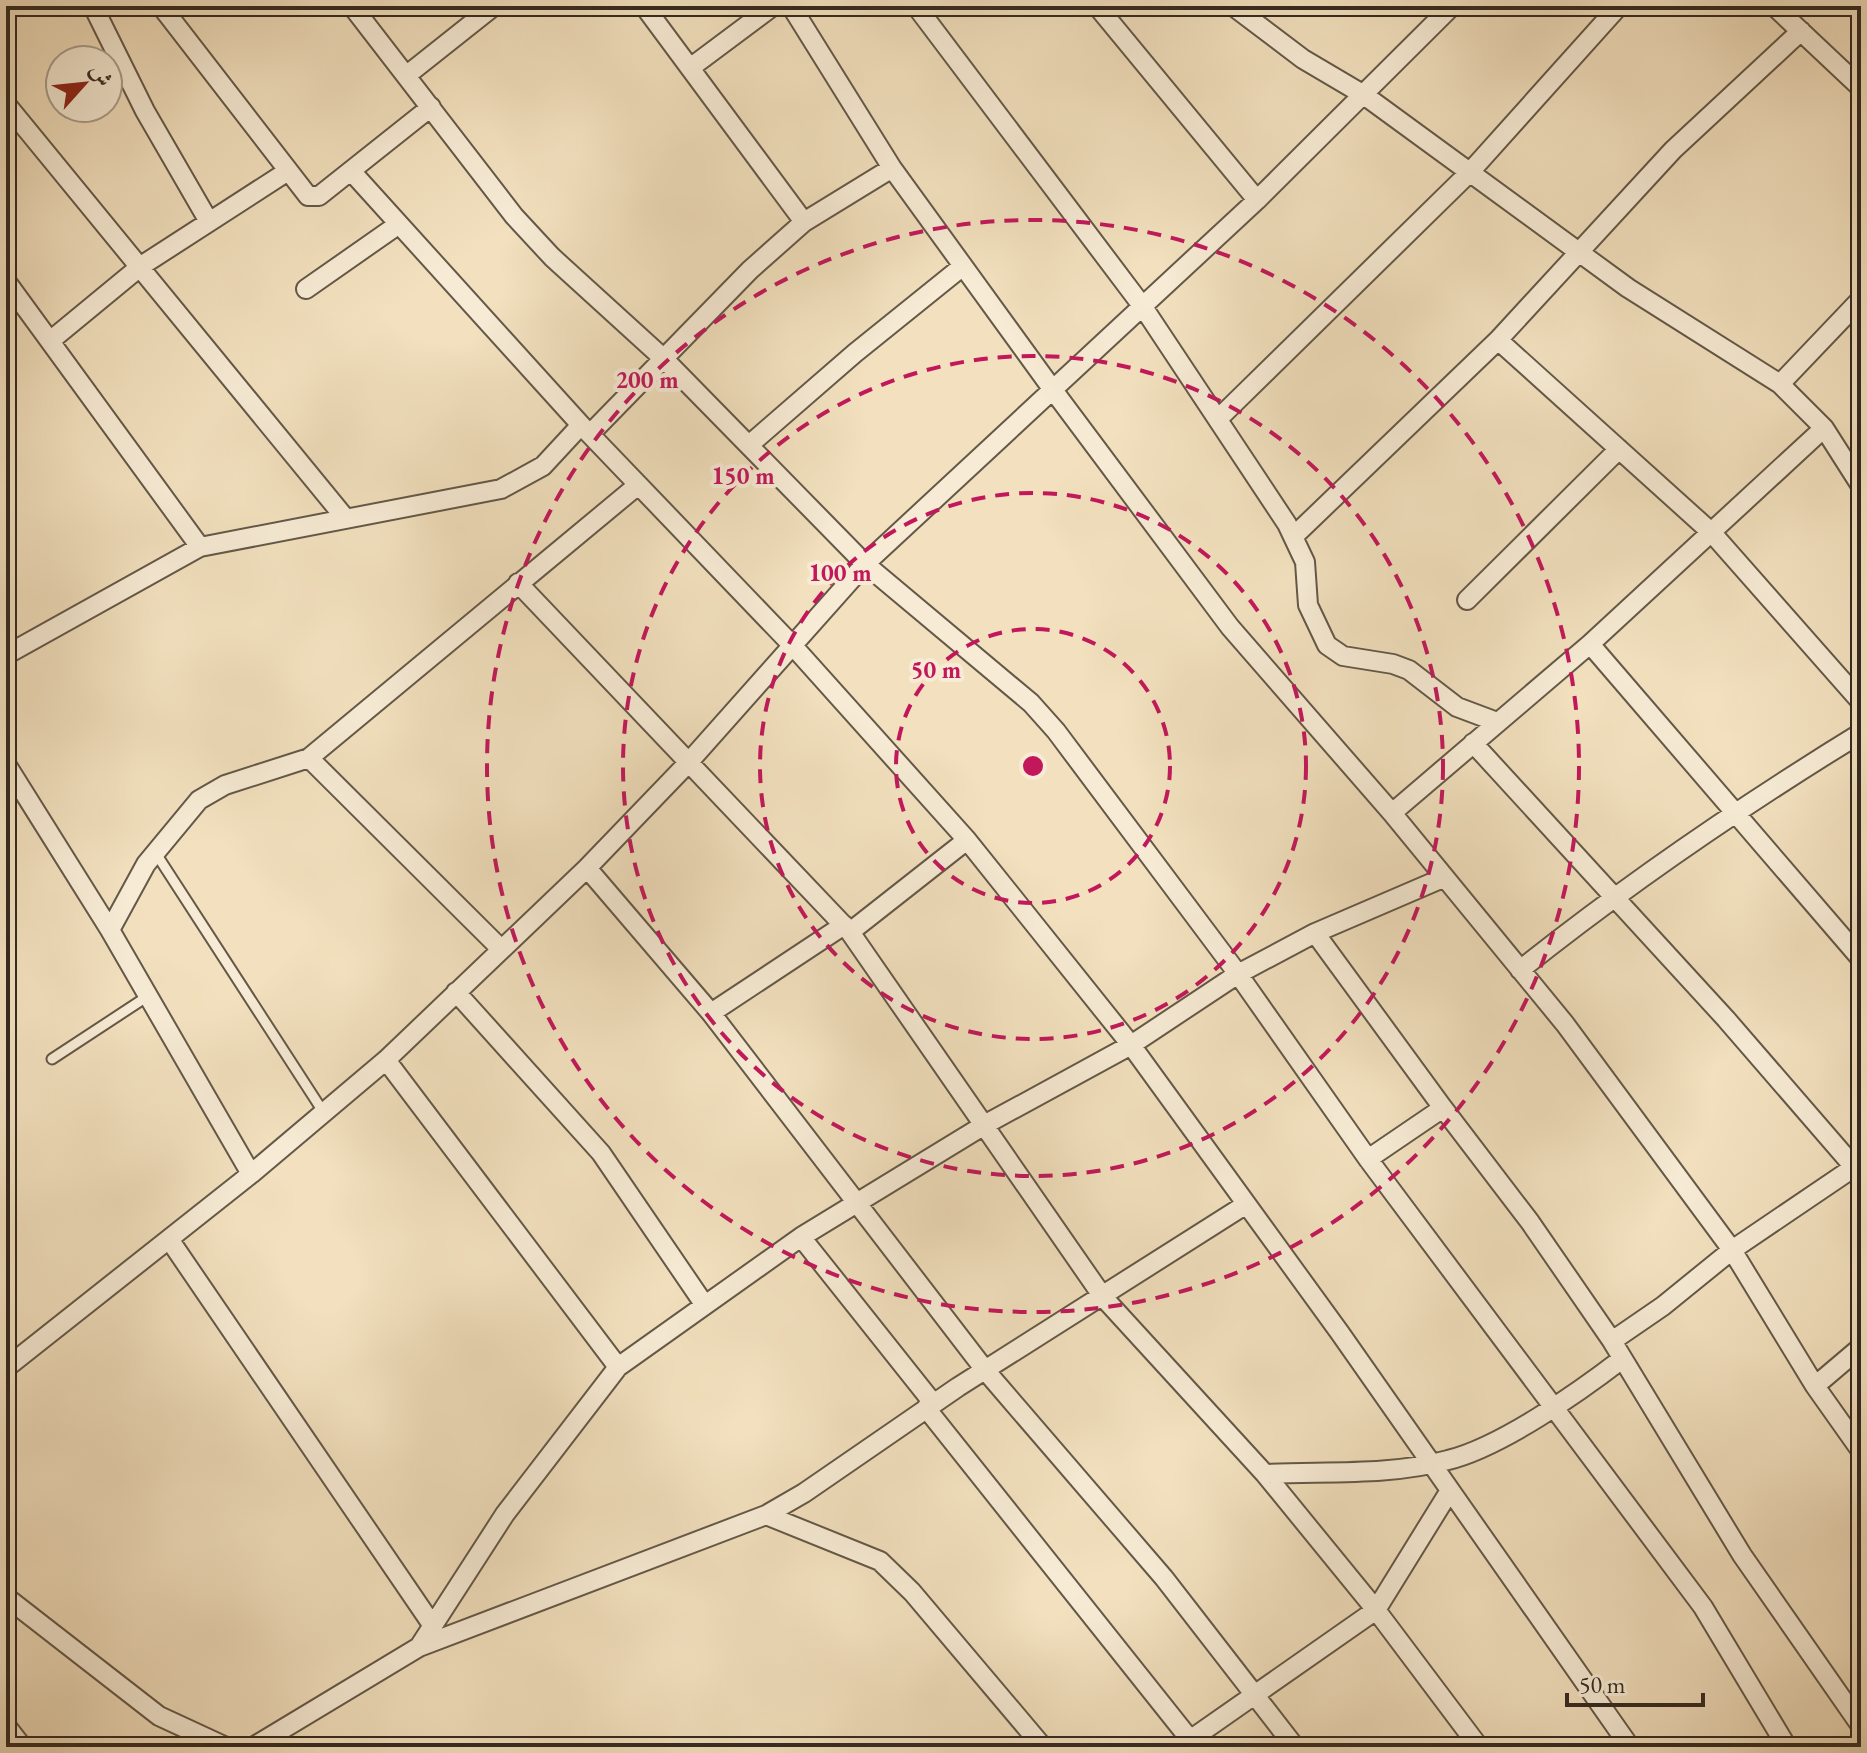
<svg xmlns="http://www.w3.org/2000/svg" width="1867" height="1753" viewBox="0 0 1867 1753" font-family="'EB Garamond',Amiri,serif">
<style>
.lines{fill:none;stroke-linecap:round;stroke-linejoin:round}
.service-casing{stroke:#645848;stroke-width:13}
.minor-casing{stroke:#645848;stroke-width:22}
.tertiary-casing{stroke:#645848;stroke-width:26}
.service{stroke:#f7ebd5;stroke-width:9}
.minor{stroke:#f7ebd5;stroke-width:18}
.tertiary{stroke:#f7ebd5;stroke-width:22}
.ring{fill:none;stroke:#c2185b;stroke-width:4;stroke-dasharray:14 10}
.centre{fill:#c2185b;stroke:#f7ebd5;stroke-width:4}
.ring-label{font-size:24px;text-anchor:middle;font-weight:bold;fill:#c2185b;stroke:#f7ebd5;stroke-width:8;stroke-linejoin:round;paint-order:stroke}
</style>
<rect width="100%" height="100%" fill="#f2e0be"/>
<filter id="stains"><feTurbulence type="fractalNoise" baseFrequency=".0025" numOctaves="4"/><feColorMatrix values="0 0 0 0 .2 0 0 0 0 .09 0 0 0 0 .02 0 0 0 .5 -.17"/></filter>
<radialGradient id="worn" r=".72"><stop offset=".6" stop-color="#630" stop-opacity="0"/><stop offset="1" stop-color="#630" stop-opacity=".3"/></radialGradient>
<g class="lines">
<g class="service-casing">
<path id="service" d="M155,852L324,1113
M52,1059L148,996"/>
</g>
<g class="minor-casing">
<path id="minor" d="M93,6L145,111L208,220
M161,6L308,196H319L431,107
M352,6L514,216L552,257L664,359L865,564L1031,703L1056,731L1238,974L1368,1159L1703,1607L1787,1747
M644,6L804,222
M791,6L892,168L1053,390L1230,627L1392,813L1565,1024L1732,1250L1815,1386L1861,1451
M916,6L1143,307L1287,524L1305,562L1308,605L1327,645L1343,656L1393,664L1409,670L1457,707L1497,722
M1097,6L1257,200
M1233,6L1303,59L1364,95L1628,288L1780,384L1824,428L1861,486
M1774,6L1861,88
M690,68L773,6
M407,75L494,6
M6,104L346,519
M351,171L581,425L793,646L967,840L1131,1045L1340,1333L1630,1747
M6,281L200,547
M306,289L399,224
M1498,340L1712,533L1861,702
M50,341L141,266L288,171
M1780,384L1861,299
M1218,419L1470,172L1619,6
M590,434L750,270L804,222L892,168
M749,445L855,353L963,266
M1294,536L1498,340L1673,150L1801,31
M518,583L850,932L1103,1297L1265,1474L1376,1610L1479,1747
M1467,600L1619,449
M1590,644L1861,959
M6,655L200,547L501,489L543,466L581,425
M1473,743L1726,1019L1861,1175
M309,758L501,949
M6,764L110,930L251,1174
M1392,813L1590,644L1824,428
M587,868L711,1013L985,1370L1164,1578L1295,1747
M110,930L146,864L199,800L225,785L309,758L638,485
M850,932L967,840
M1315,933L1443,1108L1368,1159
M1520,970C1629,883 1742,806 1861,733
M456,992L601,1153L704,1304
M711,1013L844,925
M386,1060L618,1367L801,1237L986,1124L1131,1045L1238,974L1315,933L1443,878
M1443,1108L1530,1222L1612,1341L1742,1555L1861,1726
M801,1237L933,1403
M169,1239L433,1626
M1612,1341L1663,1306L1732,1250L1853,1168
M6,1368L251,1174L386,1060L587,868L688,763L865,564L1257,200L1452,6
M1815,1386L1861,1347
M926,1408L1196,1747
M1265,1474C1325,1471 1390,1476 1448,1460C1501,1447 1579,1392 1622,1359
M766,1515L804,1493L958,1387L1245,1205
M6,1597L159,1716L226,1747
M419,1647L766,1515L880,1561L912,1592L1043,1747
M253,1747L419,1647L505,1514L618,1367
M1180,1747L1376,1610L1449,1492"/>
</g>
<g class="tertiary-casing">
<path id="tertiary" d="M6,1729L20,1747"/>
</g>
<use href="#service" class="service"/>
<use href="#minor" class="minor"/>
<use href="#tertiary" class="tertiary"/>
</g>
<g class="ring">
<circle cx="1033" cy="766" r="137"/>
<circle cx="1033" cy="766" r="273"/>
<circle cx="1033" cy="766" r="410"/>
<circle cx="1033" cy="766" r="546"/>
</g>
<circle cx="1033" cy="766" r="12" class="centre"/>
<g class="ring-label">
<text x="647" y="388">200 m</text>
<text x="743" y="484">150 m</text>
<text x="840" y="581">100 m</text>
<text x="936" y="678">50 m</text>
</g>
<rect width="1867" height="1753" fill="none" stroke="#f2e0be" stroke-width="32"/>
<rect x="8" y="8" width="1851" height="1737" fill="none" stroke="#342a21" stroke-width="4"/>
<rect x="16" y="16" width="1835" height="1721" fill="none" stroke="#342a21" stroke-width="2"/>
<g transform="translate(84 84) rotate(63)"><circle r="38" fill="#f7ebd5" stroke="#a99e8d" stroke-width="2"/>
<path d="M0-6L14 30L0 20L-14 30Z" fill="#8f2418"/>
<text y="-12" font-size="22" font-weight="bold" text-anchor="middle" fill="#342a21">ش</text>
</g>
<path d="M1567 1693v12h136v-12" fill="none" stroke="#342a21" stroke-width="4"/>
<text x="1579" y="1693" font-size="24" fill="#342a21" stroke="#f7ebd5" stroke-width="6" paint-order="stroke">50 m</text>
<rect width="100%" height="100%" filter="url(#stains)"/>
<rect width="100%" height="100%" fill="url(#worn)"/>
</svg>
